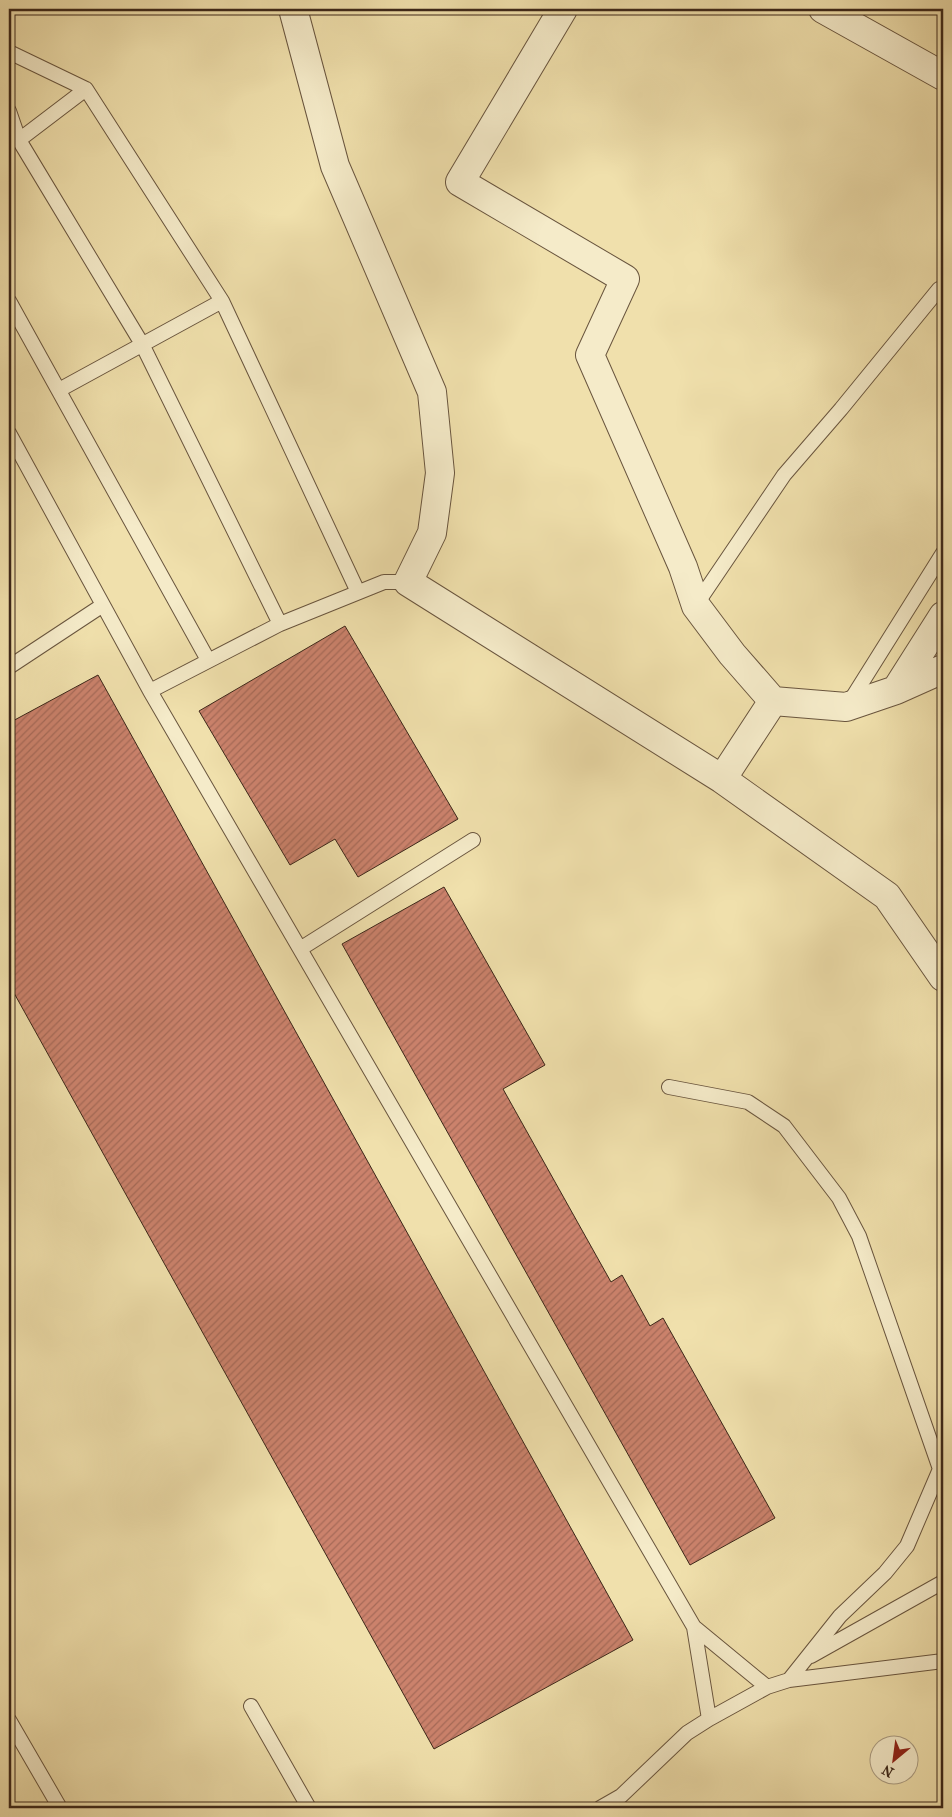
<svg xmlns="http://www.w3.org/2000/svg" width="952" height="1817" viewBox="0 0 952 1817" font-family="'IM FELL French Canon',serif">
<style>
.building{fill:url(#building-hatch);stroke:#3c2719}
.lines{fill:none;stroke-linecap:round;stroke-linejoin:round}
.lane-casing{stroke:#69553e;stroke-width:16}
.street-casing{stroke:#69553e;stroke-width:30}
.lane{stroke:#f5ebc9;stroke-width:14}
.street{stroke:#f5ebc9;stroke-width:28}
</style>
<defs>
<pattern id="building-hatch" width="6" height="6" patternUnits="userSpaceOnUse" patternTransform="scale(1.25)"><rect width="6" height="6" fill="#cb826c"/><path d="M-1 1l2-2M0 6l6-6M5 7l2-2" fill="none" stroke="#a66a58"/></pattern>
</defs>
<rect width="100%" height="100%" fill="#f0e0ac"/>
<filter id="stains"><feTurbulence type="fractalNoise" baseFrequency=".004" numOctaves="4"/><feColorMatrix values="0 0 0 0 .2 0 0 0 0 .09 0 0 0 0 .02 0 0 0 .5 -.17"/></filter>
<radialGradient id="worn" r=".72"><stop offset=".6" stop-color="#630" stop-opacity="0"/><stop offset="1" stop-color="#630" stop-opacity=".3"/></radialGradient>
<path class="building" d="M345,626L458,819L358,877L335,839L290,865L199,711Z
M98,675L633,1640L434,1749L9,984V723Z
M444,887L545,1065L503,1089L611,1282L622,1275L650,1326L663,1318L775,1518L690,1565L342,944Z"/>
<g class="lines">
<g class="lane-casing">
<path id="lane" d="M9,52L86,89L222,301L358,592
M9,111L19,140L142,344L280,624
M19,140L86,89
M9,301L208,660
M59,390L222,301
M9,433L150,691L694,1627L709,1719L687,1733L621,1796L600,1808
M696,605L784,475L841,409L939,289L943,292
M9,667L103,605
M150,691L280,624L384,582H408
M849,703L943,553
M300,949L473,840
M669,1087L748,1102L784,1126L839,1198L859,1236L940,1469H943
M694,1627L767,1687
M811,1656L943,1582
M789,1680L840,1616L885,1573L907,1546L940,1469
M251,1706L309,1808
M709,1719L767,1687L789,1680L943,1661
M9,1720L60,1808"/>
</g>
<g class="street-casing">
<path id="street" d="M293,9L335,166L432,392L440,473L432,533L408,582L722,779L887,896L943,977
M563,9L460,182L625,279L590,355L683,567L696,606L732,654L773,701L846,707L896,690L943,616
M823,9L943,76
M896,690L943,669
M722,779L773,701"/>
</g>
<use href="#lane" class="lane"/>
<use href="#street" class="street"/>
</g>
<rect width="952" height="1817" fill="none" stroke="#f0e0ac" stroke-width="30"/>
<rect x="10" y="10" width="932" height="1797" fill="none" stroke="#3c2719" stroke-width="2.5"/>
<rect x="15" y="15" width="922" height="1787" fill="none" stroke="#3c2719"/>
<g transform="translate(894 1760) rotate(209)"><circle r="24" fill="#f5ebc9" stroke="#ab9d83"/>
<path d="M0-4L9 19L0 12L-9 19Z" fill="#8f2418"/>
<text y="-8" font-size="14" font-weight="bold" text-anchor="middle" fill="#3c2719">N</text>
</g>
<rect width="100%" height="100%" filter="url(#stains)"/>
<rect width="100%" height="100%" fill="url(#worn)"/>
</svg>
